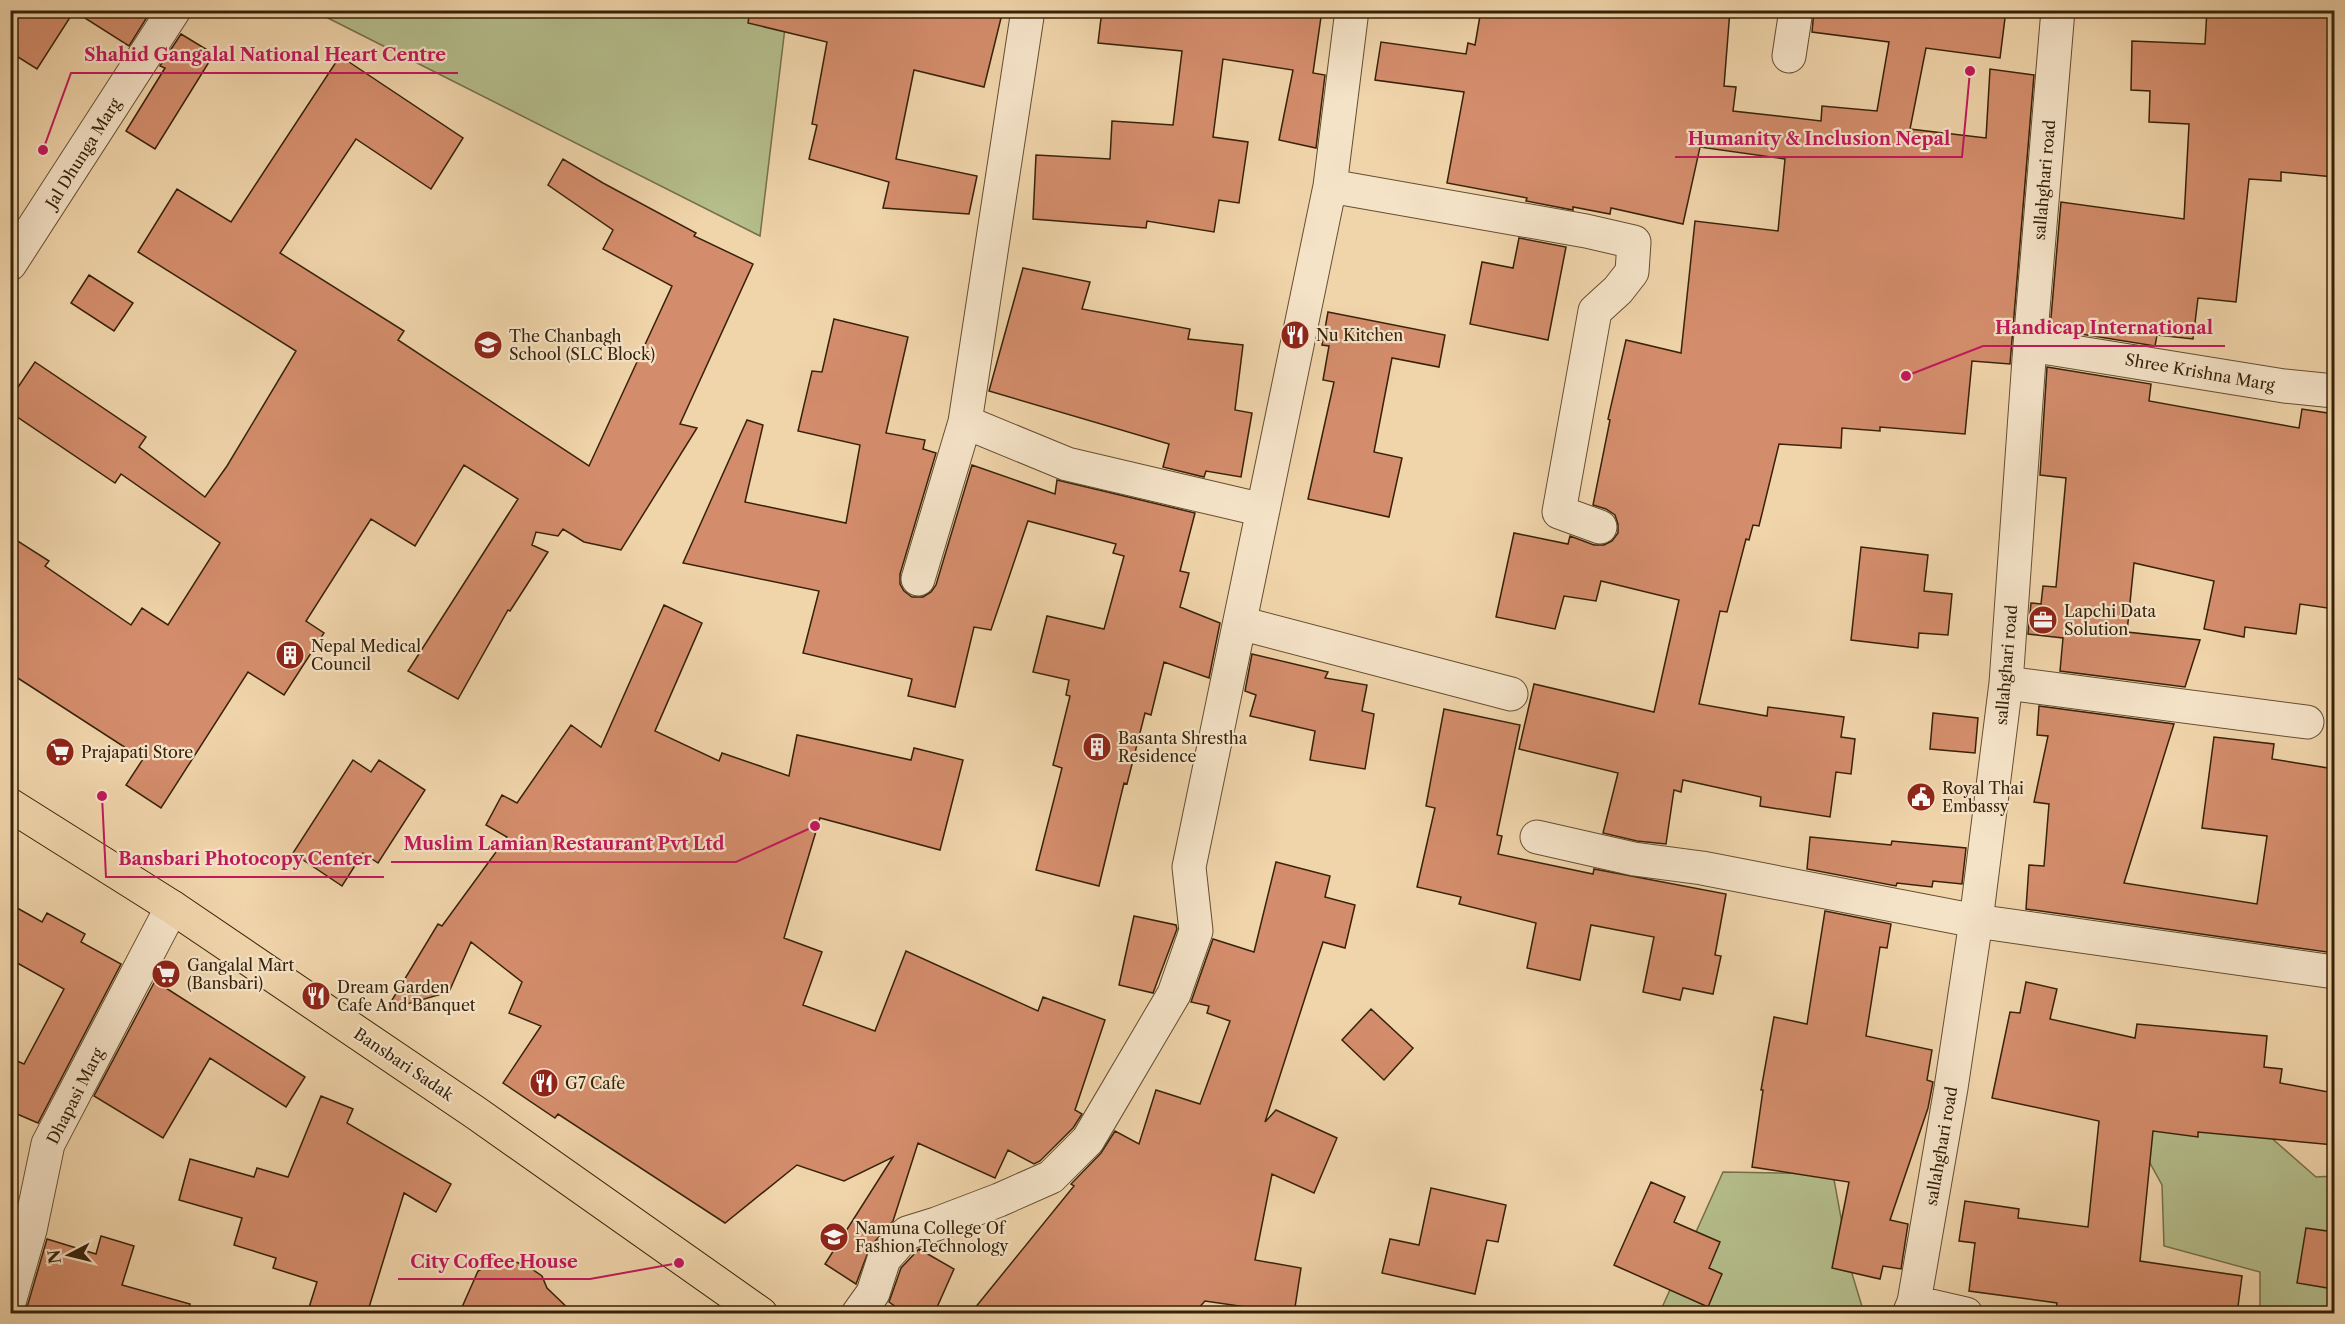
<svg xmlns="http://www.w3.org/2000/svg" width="2345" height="1324" viewBox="0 0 2345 1324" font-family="'Libre Caslon Text',serif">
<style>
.green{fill:#b5be8c;stroke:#76704a;stroke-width:1.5}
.building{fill:#d48d6c;stroke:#372209;stroke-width:1.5}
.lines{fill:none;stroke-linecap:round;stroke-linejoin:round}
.minor-casing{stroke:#654e31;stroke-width:35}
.major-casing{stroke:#372209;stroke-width:35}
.minor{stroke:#f5e3c8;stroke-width:33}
.major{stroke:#f0d4aa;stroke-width:33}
.labels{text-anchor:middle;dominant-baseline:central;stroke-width:4.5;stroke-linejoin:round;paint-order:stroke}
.street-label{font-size:16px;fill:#372209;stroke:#f5e3c8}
.poi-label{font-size:16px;fill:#372209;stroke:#f5e3c8;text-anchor:start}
.leader{fill:none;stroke:#c2185b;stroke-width:2}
.callout-dot{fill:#c2185b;stroke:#f5e3c8;stroke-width:2}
.callout-label{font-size:18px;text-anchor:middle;font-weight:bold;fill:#c2185b;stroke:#f5e3c8;stroke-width:4.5;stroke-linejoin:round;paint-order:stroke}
</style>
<rect width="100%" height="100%" fill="#f0d4aa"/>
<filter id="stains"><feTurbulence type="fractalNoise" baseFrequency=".00333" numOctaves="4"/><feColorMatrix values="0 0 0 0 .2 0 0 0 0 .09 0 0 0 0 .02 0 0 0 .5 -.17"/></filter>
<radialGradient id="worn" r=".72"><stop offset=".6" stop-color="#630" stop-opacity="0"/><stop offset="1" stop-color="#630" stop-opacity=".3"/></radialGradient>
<path class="green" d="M314,11H787L760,236Z
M2128,1123L2259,1127L2316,1177L2334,1176V1313H2260V1272L2164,1246L2162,1185Z
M1723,1172L1833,1174L1850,1267L1864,1313L1660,1312Z"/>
<path class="building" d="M10,10H144L149,14L129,46L74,11L37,69L10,52Z
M750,10H969L1001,18L984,87L914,70L896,159L977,176L969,214L883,208L889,182L809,159L817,125L812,124L827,42L748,23Z
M1102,10H1322L1313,73L1325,75L1316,148L1279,140L1293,70L1223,59L1213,137L1248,142L1239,203L1219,200L1214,232L1147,221L1146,228L1033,219L1036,155L1110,159L1112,121L1173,125L1182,51L1098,43Z
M1481,10H1730L1724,86L1736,87L1733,111L1821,121L1822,106L1877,111L1889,42L1812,32L1814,10H2006L2000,58L1926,48L1910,129L1986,138L1990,69L2034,75L2010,364L1972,361L1965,434L1880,427V431L1842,428L1841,448L1779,444L1759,526L1753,525L1749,540L1746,539L1727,612L1720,611L1699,704L1767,716L1768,707L1844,717L1841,737L1855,739L1851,774L1836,772L1830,817L1760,806L1761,797L1683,780L1681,792L1674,790L1666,844L1637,841L1603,833L1618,773L1519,749L1534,684L1654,712L1679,600L1601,581L1596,601L1564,596L1555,629L1496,617L1514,533L1568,544L1570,536L1594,545H1604L1612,541L1618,533V524L1615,515L1606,509L1593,505L1610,420L1608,419L1626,340L1681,353L1695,221L1778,231L1785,159L1700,147L1683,224L1611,208L1610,214L1573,207V210L1526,201L1527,198L1447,183L1464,92L1375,80L1381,42L1466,54L1468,43L1475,45Z
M2207,10H2334V177L2281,172V181L2249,179L2236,302L2198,298L2193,339L2157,335L2155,346L2050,329L2061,202L2184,219L2189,124L2149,122L2150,91L2131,90L2132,41L2205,44Z
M181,34L214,54L155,149L126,131L165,68L160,66Z
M340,56L463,138L431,189L356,139L280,253L404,331L398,340L589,466L672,286L603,249L613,230L548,185L563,159L603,183L696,233L694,236L753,264L680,424L697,428L621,550L584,542L563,529L558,536L536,532L532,545L548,552L510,611L508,610L458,699L408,671L518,499L464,465L415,546L371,519L306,621L324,633L284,695L248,672L161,808L126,785L143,759L10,673V536L49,561L45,566L131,625L142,608L168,625L220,543L121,474L115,483L10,412V399L35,362L146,437L139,447L205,497L227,466L296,351L138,252L177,189L231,222Z
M1519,238L1566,247L1548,340L1470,324L1482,262L1513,268Z
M1023,268L1090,282L1082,309L1190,329L1188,339L1243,345L1235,410L1252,413L1241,477L1206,471L1204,477L1163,467L1169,444L989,391Z
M89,275L133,303L114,331L71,303Z
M1328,312L1445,335L1439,367L1392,358L1374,452L1402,458L1389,517L1308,499L1334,382L1323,380L1329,346L1322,345Z
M834,319L908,337L886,433L925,440L923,449L936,453L900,574V584L904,591L912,597H923L931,592L936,585L972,465L1055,494L1057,480L1195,513L1180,571L1189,573L1180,607L1220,623L1209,678L1164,662L1151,715L1145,713L1127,784L1124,783L1099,886L1036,870L1062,768L1053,765L1070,696L1066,695L1069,680L1033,672L1047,616L1104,629L1124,556L1113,553L1116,544L1028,521L991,630L974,627L955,707L908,696L912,679L803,653L819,591L683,563L747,420L763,425L745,502L846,523L860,445L798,431L812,371L822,372Z
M2047,367L2151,384L2149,401L2299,428L2302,409L2334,414V609L2300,604L2296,634L2245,627L2244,637L2204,629L2214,581L2134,563L2127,632L2200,640L2185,687L2060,671L2063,638L2028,634L2031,603L2041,604L2043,586L2056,587L2066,478L2040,475Z
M1861,547L1928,555L1924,591L1952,594L1948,635L1919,633L1918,648L1851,640Z
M664,605L702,623L655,731L719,761L722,753L789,776L797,735L911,760L914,748L963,760L940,850L820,818L784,938L822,952L803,1005L875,1031L906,951L1038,1011L1043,997L1105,1020L1075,1110L1082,1114L1073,1128L1040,1161L1034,1164L1008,1150L995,1178L918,1143L893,1221L870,1247L856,1284L825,1264L893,1157L844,1181L797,1165L725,1223L558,1114L555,1118L503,1083L541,1026L509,1013L522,982L471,942L449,992L386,1010L438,924L442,926L507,837L486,825L502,795L517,803L571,725L601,747Z
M1252,654L1328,672L1325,678L1367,685L1362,711L1374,714L1365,769L1310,760L1315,731L1250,716L1256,695L1245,691Z
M2039,706L2174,724L2124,883L2257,904L2267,836L2202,828L2214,737L2274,744L2272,759L2334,769V953L2026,909L2029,865L2044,866L2049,804L2034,802L2048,736L2037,735Z
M1444,709L1520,725L1497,835L1502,836L1498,854L1593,874L1594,869L1726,894L1715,955L1721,956L1713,994L1683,988L1680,1000L1643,992L1654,937L1591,925L1580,980L1527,968L1536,923L1459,904L1461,897L1417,887L1435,808L1426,806Z
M1933,713L1978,718L1975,753L1930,749Z
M353,760L371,772L379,760L425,790L378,863L363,853L342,886L293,853Z
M1810,837L1891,845L1892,841L1966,848L1962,884L1933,881L1932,887L1897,883L1896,886L1807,869Z
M1276,862L1330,876L1325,897L1355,905L1345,948L1323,942L1265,1122L1276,1110L1337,1138L1314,1193L1272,1174L1255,1260L1301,1268L1294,1314L1205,1301L1193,1314H970L1074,1186L1071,1184L1101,1153L1115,1131L1139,1144L1156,1090L1200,1104L1230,1021L1207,1013L1209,1006L1191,1002L1213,939L1254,952Z
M10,904L42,922L47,913L85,934L81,942L121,964L38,1123L10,1111V1058L24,1064L64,989L10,959Z
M1825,911L1891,924L1887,948L1880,947L1866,1036L1932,1050L1927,1080L1933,1082L1928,1108L1890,1220L1908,1224L1901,1269L1883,1266L1880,1279L1832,1268L1849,1182L1752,1167L1763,1090H1761L1774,1017L1807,1024Z
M1134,916L1176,925L1177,929L1153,993L1119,985Z
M155,981L305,1077L286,1107L210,1058L163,1138L94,1096Z
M2026,982L2057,989L2050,1019L2135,1038L2137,1024L2267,1036L2264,1067L2282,1069L2280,1083L2334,1093V1145L2198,1132V1137L2153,1131L2140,1261L2242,1276L2237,1314H2055L2057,1303L1969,1291L1975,1243L1959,1241L1965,1201L2019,1209L2018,1218L2088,1227L2099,1121L1992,1098L2010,1012L2020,1013Z
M1371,1009L1413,1048L1384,1080L1342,1040Z
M321,1096L353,1109L347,1123L451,1184L436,1212L404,1193L367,1314H307L317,1282L273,1268L276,1258L234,1245L242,1218L179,1200L190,1159L254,1177L257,1168L288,1177Z
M1651,1182L1685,1197L1674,1222L1720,1242L1709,1268L1722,1274L1708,1307L1614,1265Z
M1431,1188L1506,1205L1498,1242L1487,1240L1475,1294L1382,1273L1390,1239L1419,1245Z
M2306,1228L2334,1232V1289L2297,1283Z
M101,1236L134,1246L122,1285L190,1304L188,1314H21L28,1304L47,1239L96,1254Z
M919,1249L954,1269L934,1314H906L889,1302L901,1268Z
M501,1261L516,1262L529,1267L542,1276L547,1288L574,1314H459L478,1271L489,1265Z"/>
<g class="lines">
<g class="minor-casing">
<path id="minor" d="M1789,56L1796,10
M1330,186L1586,231L1634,242L1632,272L1618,290L1595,311L1559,512L1600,527
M10,264L174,10
M2030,345L2284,386L2334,391
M965,422L1067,464L1263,510
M918,579L965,422L1028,10
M1240,623L1511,694
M2006,683L2307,722
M1537,837L1634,859L1702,868L1976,921L2334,972
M10,1299L30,1230L48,1144L172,907
M1914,1302L1966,1314
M858,1314L873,1293L884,1259L907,1233L936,1224L999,1200L1051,1177L1088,1140L1174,994L1196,931L1189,867L1330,186L1352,10
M1909,1314L1914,1302L1951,1088L1976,921L2006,683L2030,345L2058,10"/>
</g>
<g class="major-casing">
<path id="major" d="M10,805L172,907L476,1113L761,1314"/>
</g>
<use href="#minor" class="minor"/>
<use href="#major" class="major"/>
</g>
<defs>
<g id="restaurant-disc" transform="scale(1.5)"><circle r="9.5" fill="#8f2418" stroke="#f5e3c8"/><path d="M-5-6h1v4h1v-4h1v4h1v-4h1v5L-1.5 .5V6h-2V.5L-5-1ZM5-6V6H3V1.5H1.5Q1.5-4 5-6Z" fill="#fff"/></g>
<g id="school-disc" transform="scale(1.5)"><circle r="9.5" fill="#8f2418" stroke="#f5e3c8"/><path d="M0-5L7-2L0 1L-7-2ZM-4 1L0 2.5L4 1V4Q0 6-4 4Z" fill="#fff"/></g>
<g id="office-disc" transform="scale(1.5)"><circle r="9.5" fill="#8f2418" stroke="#f5e3c8"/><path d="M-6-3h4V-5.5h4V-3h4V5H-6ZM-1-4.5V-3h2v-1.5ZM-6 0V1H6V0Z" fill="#fff"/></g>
<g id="building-disc" transform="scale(1.5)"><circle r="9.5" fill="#8f2418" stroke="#f5e3c8"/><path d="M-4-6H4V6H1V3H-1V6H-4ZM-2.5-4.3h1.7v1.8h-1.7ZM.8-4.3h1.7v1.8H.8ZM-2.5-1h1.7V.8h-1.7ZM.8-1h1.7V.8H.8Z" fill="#fff"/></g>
<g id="supermarket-disc" transform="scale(1.5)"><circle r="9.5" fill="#8f2418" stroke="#f5e3c8"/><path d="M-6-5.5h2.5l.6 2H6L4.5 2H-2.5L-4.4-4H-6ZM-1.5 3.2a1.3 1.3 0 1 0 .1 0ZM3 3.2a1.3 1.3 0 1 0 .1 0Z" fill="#fff"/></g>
<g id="civic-disc" transform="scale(1.5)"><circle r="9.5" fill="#8f2418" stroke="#f5e3c8"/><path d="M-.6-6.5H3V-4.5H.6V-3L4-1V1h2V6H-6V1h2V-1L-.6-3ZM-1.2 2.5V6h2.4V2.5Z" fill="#fff"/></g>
<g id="university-disc" transform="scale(1.5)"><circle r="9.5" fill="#8f2418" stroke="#f5e3c8"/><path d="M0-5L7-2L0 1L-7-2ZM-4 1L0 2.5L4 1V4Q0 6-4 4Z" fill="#fff"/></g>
</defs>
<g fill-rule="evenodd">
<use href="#restaurant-disc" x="1295" y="335"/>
<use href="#school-disc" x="488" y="345"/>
<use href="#office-disc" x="2043" y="620"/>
<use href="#building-disc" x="290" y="655"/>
<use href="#building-disc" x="1097" y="747"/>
<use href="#supermarket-disc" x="60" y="752"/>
<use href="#civic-disc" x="1921" y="797"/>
<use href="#supermarket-disc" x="166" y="974"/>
<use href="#restaurant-disc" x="316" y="996"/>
<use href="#restaurant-disc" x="544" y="1083"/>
<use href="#university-disc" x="834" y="1237"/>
</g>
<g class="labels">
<g class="street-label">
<text transform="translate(83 153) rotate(-58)">Jal Dhunga Marg</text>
<text transform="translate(2044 180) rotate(-85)">sallahghari road</text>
<text transform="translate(2200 372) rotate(10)">Shree Krishna Marg</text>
<text transform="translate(2006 665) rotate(-85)">sallahghari road</text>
<text transform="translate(404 1064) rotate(34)">Bansbari Sadak</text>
<text transform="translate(75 1096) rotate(-63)">Dhapasi Marg</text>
<text transform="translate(1941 1146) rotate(-80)">sallahghari road</text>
</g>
<g class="poi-label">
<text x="1316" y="335">Nu Kitchen</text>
<text x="509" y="336">The Chanbagh<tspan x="509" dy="18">School (SLC Block)</tspan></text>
<text x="2064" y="611">Lapchi Data<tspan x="2064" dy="18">Solution</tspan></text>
<text x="311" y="646">Nepal Medical<tspan x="311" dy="18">Council</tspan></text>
<text x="1118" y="738">Basanta Shrestha<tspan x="1118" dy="18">Residence</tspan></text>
<text x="81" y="752">Prajapati Store</text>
<text x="1942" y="788">Royal Thai<tspan x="1942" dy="18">Embassy</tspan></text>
<text x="187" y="965">Gangalal Mart<tspan x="187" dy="18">(Bansbari)</tspan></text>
<text x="337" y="987">Dream Garden<tspan x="337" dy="18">Cafe And Banquet</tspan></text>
<text x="565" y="1083">G7 Cafe</text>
<text x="855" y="1228">Namuna College Of<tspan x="855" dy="18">Fashion Technology</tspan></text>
</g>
</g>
<path class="leader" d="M43 150L71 73H458M1970 71L1962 157H1675M1906 376L1983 346H2225M815 826L736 862H391M102 796L106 877H384M679 1263L590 1279H398"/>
<g class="callout-dot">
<circle cx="43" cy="150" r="6"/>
<circle cx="1970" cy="71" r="6"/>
<circle cx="1906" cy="376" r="6"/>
<circle cx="815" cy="826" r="6"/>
<circle cx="102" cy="796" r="6"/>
<circle cx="679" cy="1263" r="6"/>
</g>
<g class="callout-label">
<text x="265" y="61">Shahid Gangalal National Heart Centre</text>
<text x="1819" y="145">Humanity &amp; Inclusion Nepal</text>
<text x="2104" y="334">Handicap International</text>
<text x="564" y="850">Muslim Lamian Restaurant Pvt Ltd</text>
<text x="245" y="865">Bansbari Photocopy Center</text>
<text x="494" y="1268">City Coffee House</text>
</g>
<rect width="2345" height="1324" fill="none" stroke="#f0d4aa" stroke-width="36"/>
<rect x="12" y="12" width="2321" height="1300" fill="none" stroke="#372209" stroke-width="3"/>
<rect x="18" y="18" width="2309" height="1288" fill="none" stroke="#372209" stroke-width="1.5"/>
<g transform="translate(69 1255) rotate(263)" stroke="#f5e3c8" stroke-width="4.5" paint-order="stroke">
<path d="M0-4.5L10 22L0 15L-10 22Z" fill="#372209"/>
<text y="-9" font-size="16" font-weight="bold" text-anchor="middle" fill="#372209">N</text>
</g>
<rect width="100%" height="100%" filter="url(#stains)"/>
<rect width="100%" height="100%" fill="url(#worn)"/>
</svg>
